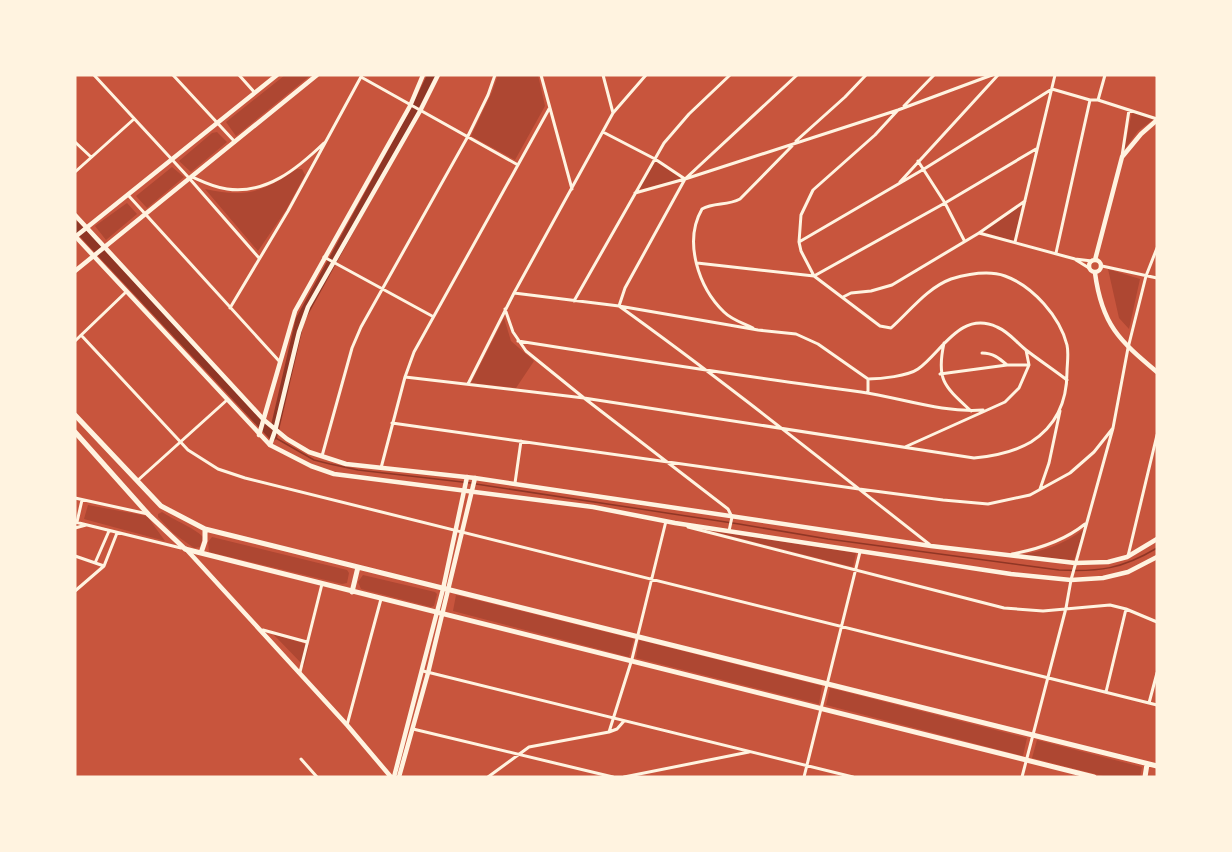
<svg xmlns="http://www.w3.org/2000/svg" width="1232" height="852" viewBox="0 0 1232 852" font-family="Roboto,sans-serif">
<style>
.green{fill:#ae4732}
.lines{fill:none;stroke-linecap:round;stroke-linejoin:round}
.stream{stroke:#8f3625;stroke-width:1.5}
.river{stroke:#8f3625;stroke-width:9}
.minor{stroke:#fff3e0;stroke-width:3}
.tertiary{stroke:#fff3e0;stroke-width:4.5}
.secondary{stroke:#fff3e0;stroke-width:4.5}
.primary{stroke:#fff3e0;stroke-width:5}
</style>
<rect width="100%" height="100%" fill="#c8553d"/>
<path class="green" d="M285,75H311L236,136L226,122Z
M498,75H538L545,106L515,160L471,136L492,92Z
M1132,112L1154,119L1138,131L1124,150Z
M217,132L227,142L191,172L179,161L212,133Z
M655,161L682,179L638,190Z
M172,167L184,177L147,208L136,196Z
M297,169H302L305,175L286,210L258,251L205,189C246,198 263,192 297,169Z
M127,203L137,214L106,240L95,226Z
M1022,205L1014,241L983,232Z
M1108,269L1140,279L1129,329L1119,318Z
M504,318L511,341L534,361L516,388L471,383Z
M88,505L147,516L165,541L84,519Z
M162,512C172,519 198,530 203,537L200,547L194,548L173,533L158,517V514Z
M1084,529L1074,560L1017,556C1042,551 1064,545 1084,529Z
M707,530L856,553L853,567Z
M212,537L347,570L349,573L347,583L342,584L209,552L208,542Z
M363,575L435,592L437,594L434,606L431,607L361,589L358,582Z
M456,595L634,639L629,657L453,611Z
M273,634L309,645L304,666Z
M639,640L822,686L819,704L636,658Z
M830,688L1027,738L1023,756L826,705Z
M1037,740L1142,767L1140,777H1107L1032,758Z"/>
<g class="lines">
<path class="stream" d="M274,437L314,460L330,464L358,470L471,483
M476,484L739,524L828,539L1059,570C1099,572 1122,569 1157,548"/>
<path class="river" d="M75,225L273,436
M274,432L300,320L412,116L432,75"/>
<path class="minor" d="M94,75L189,178L259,258
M173,75L235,142
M239,75L255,93
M541,75L572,189
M603,75L613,113
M797,75L685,179L625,288L619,306C725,382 827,464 929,544
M1156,75H1157
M361,77L518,165
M1098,100L1105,75
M904,106L934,75
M603,132L655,159L685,179
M796,141L845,97L866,75
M75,142L91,157
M1122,156L1129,110
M918,161L945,203L964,240
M75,172L134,119
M192,177C203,182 215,188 227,189C266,195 298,168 324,143
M900,182L998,75
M635,193L685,179L898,110L992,75
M128,195L280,362
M979,233L1075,259L1092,261
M799,242L924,169L1052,89L1090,100H1098L1157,119
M1015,242L1055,75
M1056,253L1090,100
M324,257L432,316
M1076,260L1089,268
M697,263L814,276
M1102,266L1157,278
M814,276L945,203L1036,149
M514,293L619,306L758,330L796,334L818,344L868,379C881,379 908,376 918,369C942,352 960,310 997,327C1009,332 1016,342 1026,350C1039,360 1054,370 1067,380
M843,297L851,293L871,291L892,285L979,233L1025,201
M574,301L664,143L689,114L730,75
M230,308L288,211L362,75
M505,309L513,332L526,351L584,398L728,509L732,517L729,531
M753,328C743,323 732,320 724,312C699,288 683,242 702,209C714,202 727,206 740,199L792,146
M81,335L188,450L218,469L245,478L1157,705
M75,341L126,292
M518,341C632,359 746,377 861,392C902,398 941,413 983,410
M944,343C936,380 944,386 971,411
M982,353C993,353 999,358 1007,365
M940,374L1007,365H1028
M405,377L584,398L974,458C994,456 1014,452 1031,442C1056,426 1067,401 1067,372C1067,364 1069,354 1067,345C1060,317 1033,286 1005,276C988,270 968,274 951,279C927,288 910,311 891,328L880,326L814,276L801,251L799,242L801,215L813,190L875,135L898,110
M468,384L514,293L613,113L646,75
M868,392V379
M392,423L859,489L943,500L988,504L1030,495L1070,473L1094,452L1113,428
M905,447L1005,402L1019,388L1029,365L1026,350
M322,456L352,348L361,327L467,138L488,95L495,75
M381,468L405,377L414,352L549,109
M137,481L227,400
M515,483L521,441
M1040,489L1049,463L1060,411
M75,498L148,514
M75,522L181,548
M77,522L82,500
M688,527L1004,608L1043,611L1110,605L1126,609L1157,622
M75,528L86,525
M1012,554C1039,549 1064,541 1085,524
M75,556L104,566
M1128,556L1157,435
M95,563L109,531
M75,591L104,566L117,533
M263,630L307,642
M423,671L853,777
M300,672L322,584
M1106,692L1126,609
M1149,703L1157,673
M347,725L381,599
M413,729L613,777
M609,732L632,659L666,521
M301,759L317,777
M488,777L529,747L609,732L617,729L624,721
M624,777L749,752
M804,777L860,552
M1022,777L1066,608L1071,580L1113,428L1128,348L1146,276L1157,248"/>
<path class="tertiary" d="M75,237L277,75
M75,271L317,75
M259,435L295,311L410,106L423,75
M270,445L275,431L299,332L308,307L420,111L438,75
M186,549L347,725L391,777
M394,777L443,589L467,477
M399,777L428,673L475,478"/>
<path class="secondary" d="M75,215L264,420L287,439L309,452L346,464L475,478L931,546L1075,563L1108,562L1127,557L1157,539
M75,236L270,445L311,466L334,474L593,507L675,523L1011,574L1071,580L1103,578L1128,572L1157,557
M1089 266a6 6 0 1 1 12 0a6 6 0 1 1-12 0Z
M1095,260L1122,157L1141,134L1157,120
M1095,273C1102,325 1119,340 1157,372"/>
<path class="primary" d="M75,415L161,506L205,529L1157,766
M75,432L149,515L185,549L1094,777
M201,553L205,541V529
M352,592L358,567
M1145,777L1147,764"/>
</g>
<rect width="1232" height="852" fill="none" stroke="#fff3e0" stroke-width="153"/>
</svg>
